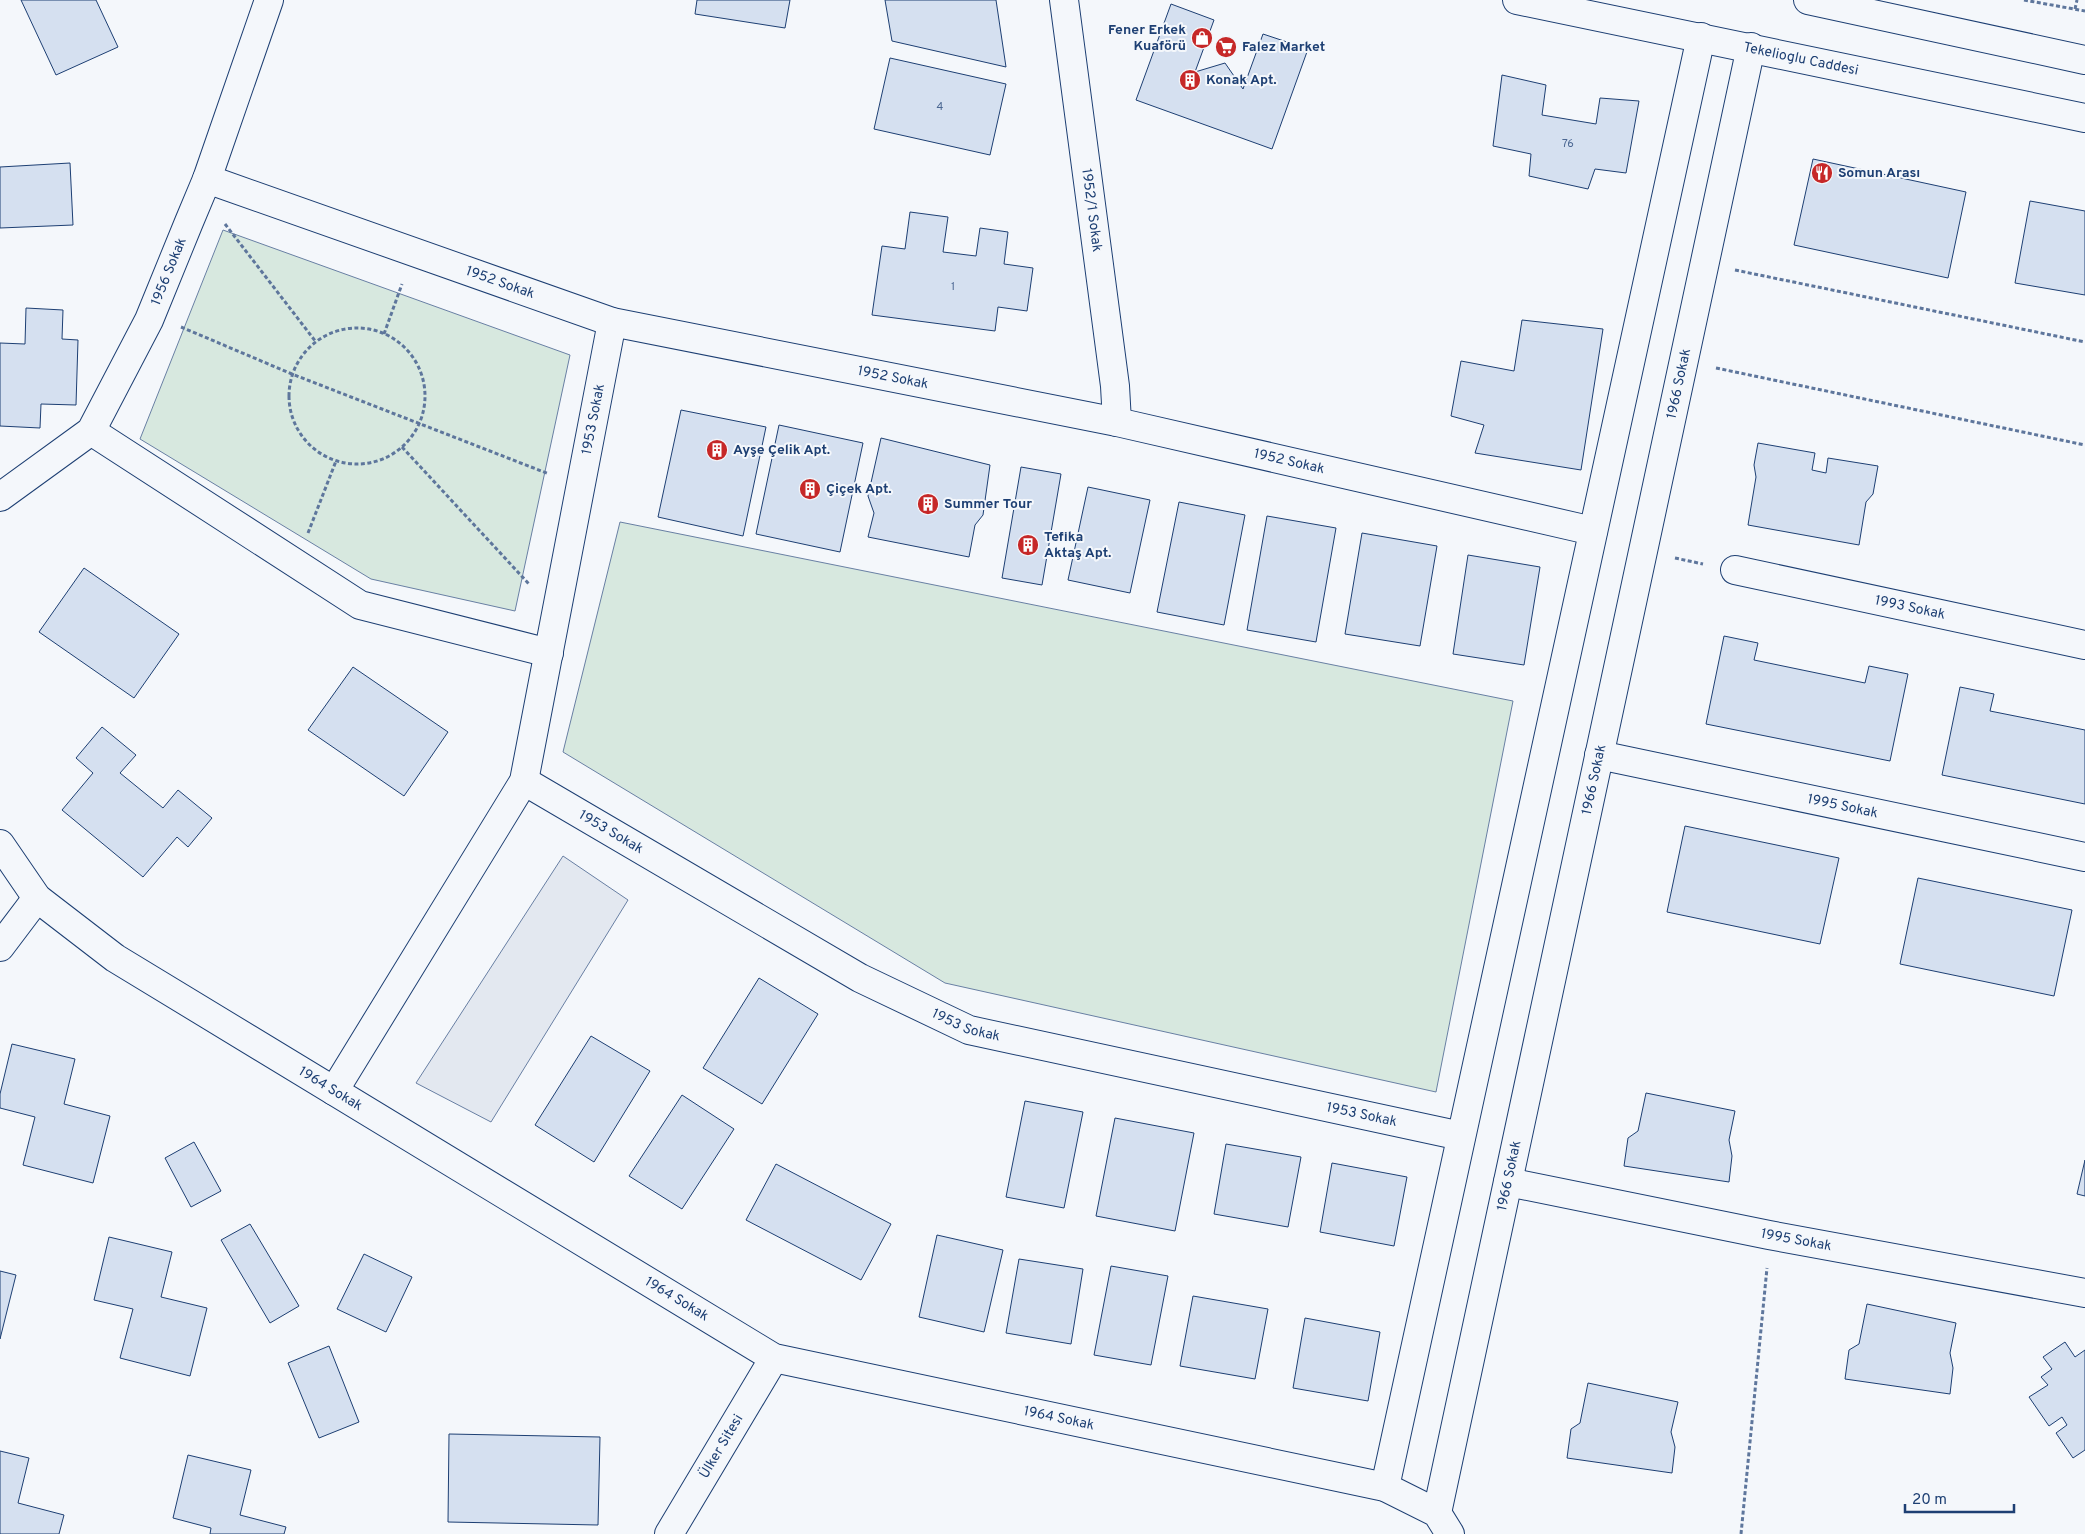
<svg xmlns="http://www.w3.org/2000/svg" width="2085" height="1534" viewBox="0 0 2085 1534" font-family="Overpass,sans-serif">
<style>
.green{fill:#d7e8df;stroke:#687fa3}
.parking{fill:#e3e8f0;stroke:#687fa3}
.building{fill:#d5e0f0;stroke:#1d3f73}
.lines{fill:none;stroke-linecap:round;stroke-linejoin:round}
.street-casing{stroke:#1d3f73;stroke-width:30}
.primary-casing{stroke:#1d3f73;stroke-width:30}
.path{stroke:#5e769c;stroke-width:3;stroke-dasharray:4 2.5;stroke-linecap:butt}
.street{stroke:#f4f7fb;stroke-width:28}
.primary{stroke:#f4f7fb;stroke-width:28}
.labels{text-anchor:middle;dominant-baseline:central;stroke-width:4;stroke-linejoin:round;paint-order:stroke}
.number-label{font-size:11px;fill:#4b6792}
.poi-label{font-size:14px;font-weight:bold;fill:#1d3f73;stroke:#f4f7fb;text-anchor:start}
.street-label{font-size:14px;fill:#1d3f73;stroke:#f4f7fb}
</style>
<rect width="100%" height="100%" fill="#f4f7fb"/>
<path class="green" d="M223,230L570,355L515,611L371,579L140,439Z
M620,522L1513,701L1436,1092L945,983L563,752Z"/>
<path class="parking" d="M563,856L628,900L491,1122L416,1083Z"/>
<path class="building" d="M21,0H96L118,47L56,75Z
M697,0H790L785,28L695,14Z
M885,0H996L1006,67L892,41Z
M1171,4L1214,20L1195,72L1225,63L1243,89L1263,34L1308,49L1272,149L1136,100Z
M890,58L1006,84L990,155L874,129Z
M1502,75L1546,85L1542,115L1596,124L1600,98L1639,101L1626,173L1595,169L1588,189L1529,176L1531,154L1493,146Z
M1813,159L1966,192L1948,278L1794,245Z
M70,163L73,225L0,228V167Z
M2030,201L2085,211V295L2015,283Z
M910,212L948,217L943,252L976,256L980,228L1008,232L1004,264L1033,268L1027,311L998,307L995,331L872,315L882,246L905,249Z
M26,308L63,310L62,339L78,340L76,405L41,404L40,428L0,426V343L25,344Z
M1522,320L1603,329L1581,470L1475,453L1484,425L1451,416L1461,361L1514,371Z
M681,410L766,427L743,536L658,517Z
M779,425L863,443L840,552L756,534Z
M881,438L990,465L983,515L975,525L969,557L868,537L874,513L868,496Z
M1758,443L1815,453L1812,470L1826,473L1828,458L1878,466L1873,494L1866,502L1859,545L1748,525L1756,477L1754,465Z
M1021,467L1061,474L1042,585L1002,578Z
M1088,487L1150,500L1130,593L1068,580Z
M1179,502L1245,515L1224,625L1157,612Z
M1267,516L1336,528L1316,642L1247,630Z
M1362,533L1437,546L1420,646L1345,634Z
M1468,555L1540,567L1524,665L1453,654Z
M84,568L179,634L134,698L39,632Z
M1724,636L1758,643L1754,660L1865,683L1869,666L1908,674L1890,761L1706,724Z
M353,667L448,732L404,796L308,730Z
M1960,687L1994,694L1990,711L2085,730V804L1942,775Z
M102,727L136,755L120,773L163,808L178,790L212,818L188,847L177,837L143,877L62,810L93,773L76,758Z
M1685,826L1839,858L1820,944L1667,912Z
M1918,878L2072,910L2054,996L1900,964Z
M759,978L818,1014L762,1104L703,1068Z
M591,1036L650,1071L594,1162L535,1125Z
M12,1044L75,1059L64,1104L110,1116L93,1183L23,1165L35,1117L0,1108V1094Z
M1646,1093L1735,1111L1729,1140L1732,1156L1729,1182L1624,1166L1628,1138L1638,1131Z
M682,1095L734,1129L682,1209L629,1176Z
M1025,1101L1083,1112L1064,1208L1006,1197Z
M1115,1118L1194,1133L1175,1231L1096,1216Z
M194,1142L221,1191L191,1207L165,1158Z
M1226,1144L1301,1157L1288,1227L1214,1214Z
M2085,1160V1196L2077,1194Z
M1332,1163L1407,1177L1394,1246L1320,1232Z
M776,1164L891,1224L861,1280L746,1220Z
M250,1224L299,1306L270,1323L221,1240Z
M937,1235L1003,1250L984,1332L919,1317Z
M109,1237L172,1252L161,1297L207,1308L190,1376L120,1358L133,1309L94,1300Z
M364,1254L412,1277L386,1332L337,1309Z
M1019,1259L1083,1269L1071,1344L1006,1333Z
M1111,1266L1168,1276L1151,1365L1094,1355Z
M0,1271L16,1275L0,1339Z
M1193,1296L1268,1309L1255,1379L1180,1366Z
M1867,1304L1956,1323L1950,1353L1953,1368L1950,1394L1845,1379L1849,1350L1859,1344Z
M1305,1318L1380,1332L1368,1401L1293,1388Z
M2065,1342L2075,1357L2085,1350V1450L2073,1458L2056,1433L2067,1425L2062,1417L2049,1426L2029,1397L2048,1385L2041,1377L2052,1369L2043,1357Z
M329,1346L359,1422L319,1438L288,1363Z
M1588,1383L1678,1402L1671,1432L1675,1447L1672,1473L1567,1458L1571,1429L1580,1423Z
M449,1434L600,1437L598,1525L448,1522Z
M0,1451L29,1458L18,1503L64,1515L59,1534H0Z
M188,1455L251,1470L240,1515L286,1527L284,1534H210L211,1528L173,1518Z"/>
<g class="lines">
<g class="street-casing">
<g id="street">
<path id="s1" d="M1064,0L1115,386L1117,422"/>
<path id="s2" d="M207,179L612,322L1117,422L1593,531"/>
<path d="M91,431L360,605L549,653"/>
<path id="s3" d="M0,497L91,431L149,320L189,222L207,179L269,0"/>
<path id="s4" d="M1735,570L2085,645"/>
<path id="s5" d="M1599,755L2085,857"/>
<path id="s6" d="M524,781L860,978L969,1030L1461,1136"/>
<path id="s7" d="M0,844L37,898L115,958L774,1358L1385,1487L1437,1513L1450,1534"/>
<path d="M0,947L37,898"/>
<path id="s8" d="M334,1091L524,781L612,322"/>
<path id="s9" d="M1508,1182L1769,1235L2085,1293"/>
<path d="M1385,1487L1701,37"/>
<path id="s10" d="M1437,1513L1751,47"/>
<path id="s11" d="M669,1534L774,1358"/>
</g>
</g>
<g class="primary-casing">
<g id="primary">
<path id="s12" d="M1517,0L2085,118"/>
<path d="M1808,0L2085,60"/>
</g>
</g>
<path class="path" d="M2024,0L2085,11
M2075,9L2077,0
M225,224L316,342
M1735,270L2085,342
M181,327L292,374L549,474
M289 396a68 68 0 1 1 136 0a68 68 0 1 1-136 0Z
M384,334L402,284
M1716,368L2085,445
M402,447L529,584
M308,533L336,461
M1675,558L1703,564
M1741,1534L1767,1268"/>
<use href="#street" class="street"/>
<use href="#primary" class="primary"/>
</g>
<defs>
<g id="shop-disc" transform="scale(1.125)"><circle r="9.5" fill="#c62828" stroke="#f4f7fb"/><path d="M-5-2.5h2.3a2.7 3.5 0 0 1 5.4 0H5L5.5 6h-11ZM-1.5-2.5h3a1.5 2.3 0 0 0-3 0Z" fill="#fff"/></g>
<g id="supermarket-disc" transform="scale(1.125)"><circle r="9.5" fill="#c62828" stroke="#f4f7fb"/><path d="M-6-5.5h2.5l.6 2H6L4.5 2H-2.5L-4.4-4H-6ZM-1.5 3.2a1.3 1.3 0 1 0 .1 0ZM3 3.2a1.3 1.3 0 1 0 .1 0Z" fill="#fff"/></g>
<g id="building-disc" transform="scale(1.125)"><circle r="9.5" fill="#c62828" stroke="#f4f7fb"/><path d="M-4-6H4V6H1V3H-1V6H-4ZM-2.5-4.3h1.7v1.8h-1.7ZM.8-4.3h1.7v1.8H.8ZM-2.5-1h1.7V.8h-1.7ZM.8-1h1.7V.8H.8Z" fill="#fff"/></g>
<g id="restaurant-disc" transform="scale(1.125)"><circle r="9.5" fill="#c62828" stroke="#f4f7fb"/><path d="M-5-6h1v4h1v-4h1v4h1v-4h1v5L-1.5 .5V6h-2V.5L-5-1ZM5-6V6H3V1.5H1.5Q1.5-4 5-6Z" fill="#fff"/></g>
</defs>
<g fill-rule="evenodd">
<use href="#shop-disc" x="1202" y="38"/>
<use href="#supermarket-disc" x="1226" y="47"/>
<use href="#building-disc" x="1190" y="80"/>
<use href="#restaurant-disc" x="1822" y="173"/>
<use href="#building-disc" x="717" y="450"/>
<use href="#building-disc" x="810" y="489"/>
<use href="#building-disc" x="928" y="504"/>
<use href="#building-disc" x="1028" y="545"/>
</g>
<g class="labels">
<g class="number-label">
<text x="940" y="107">4</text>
<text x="1568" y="144">76</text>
<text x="953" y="287">1</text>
</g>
<g class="poi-label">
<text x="1186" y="30" text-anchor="end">Fener Erkek<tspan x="1186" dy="16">Kuaförü</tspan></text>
<text x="1242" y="47">Falez Market</text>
<text x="1206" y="80">Konak Apt.</text>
<text x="1838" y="173">Somun Arası</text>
<text x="733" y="450">Ayşe Çelik Apt.</text>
<text x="826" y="489">Çiçek Apt.</text>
<text x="944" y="504">Summer Tour</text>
<text x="1044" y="537">Tefika<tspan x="1044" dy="16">Aktaş Apt.</tspan></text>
</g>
<g class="street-label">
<text stroke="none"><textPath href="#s12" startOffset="290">Tekelioglu Caddesi</textPath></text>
<text stroke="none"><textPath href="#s1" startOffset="212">1952/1 Sokak</textPath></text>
<text stroke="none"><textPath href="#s3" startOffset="290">1956 Sokak</textPath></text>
<text stroke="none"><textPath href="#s2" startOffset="311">1952 Sokak</textPath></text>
<text stroke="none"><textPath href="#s2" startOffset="716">1952 Sokak</textPath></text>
<text stroke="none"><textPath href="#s10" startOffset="1155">1966 Sokak</textPath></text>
<text stroke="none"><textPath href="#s8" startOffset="732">1953 Sokak</textPath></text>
<text stroke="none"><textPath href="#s2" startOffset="1121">1952 Sokak</textPath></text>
<text stroke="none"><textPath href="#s4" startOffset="179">1993 Sokak</textPath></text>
<text stroke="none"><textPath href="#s10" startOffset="750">1966 Sokak</textPath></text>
<text stroke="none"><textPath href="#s5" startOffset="249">1995 Sokak</textPath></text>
<text stroke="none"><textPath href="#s6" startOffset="101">1953 Sokak</textPath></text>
<text stroke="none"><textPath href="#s6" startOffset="506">1953 Sokak</textPath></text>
<text stroke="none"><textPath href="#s7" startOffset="416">1964 Sokak</textPath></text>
<text stroke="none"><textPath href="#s6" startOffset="912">1953 Sokak</textPath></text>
<text stroke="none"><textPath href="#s10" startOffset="345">1966 Sokak</textPath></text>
<text stroke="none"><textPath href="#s9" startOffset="294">1995 Sokak</textPath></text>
<text stroke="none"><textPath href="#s7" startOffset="821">1964 Sokak</textPath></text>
<text stroke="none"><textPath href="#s7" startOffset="1226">1964 Sokak</textPath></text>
<text stroke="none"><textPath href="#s11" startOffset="102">Ülker Sitesi</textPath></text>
</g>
</g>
<path d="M1905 1504v8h109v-8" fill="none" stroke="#1d3f73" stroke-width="2.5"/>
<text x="1912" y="1504" font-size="15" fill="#1d3f73" stroke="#f4f7fb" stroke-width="4" paint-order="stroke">20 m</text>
</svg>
